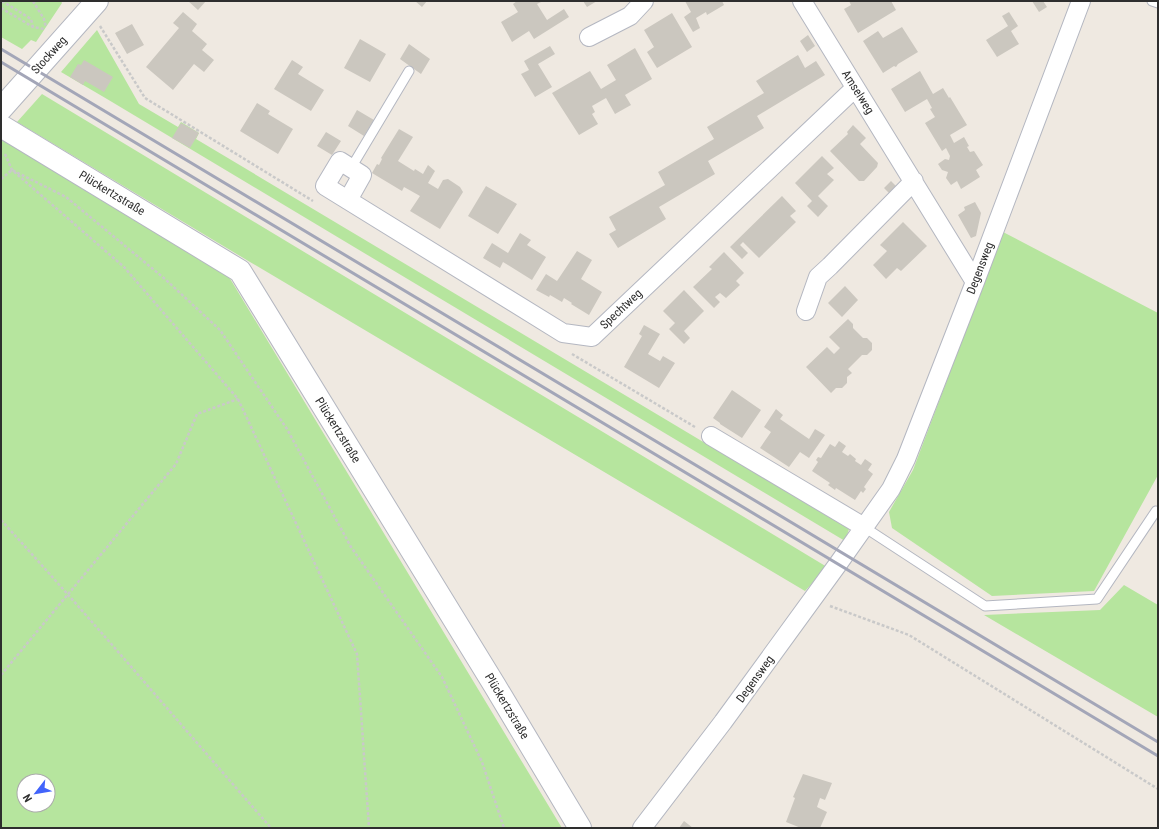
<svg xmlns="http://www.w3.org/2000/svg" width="1159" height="829" viewBox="0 0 1159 829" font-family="'Roboto Condensed',sans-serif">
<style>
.green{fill:#b6e59e;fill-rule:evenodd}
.building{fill:#cbc7bf}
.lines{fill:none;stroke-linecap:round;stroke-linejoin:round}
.lane-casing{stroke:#b4b7c1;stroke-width:11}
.street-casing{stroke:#b4b7c1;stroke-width:20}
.secondary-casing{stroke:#b4b7c1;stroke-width:24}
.path{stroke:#c9c9c9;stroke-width:2.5;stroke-dasharray:3 2;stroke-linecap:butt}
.lane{stroke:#fff;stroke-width:9}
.street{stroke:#fff;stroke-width:18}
.secondary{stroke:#fff;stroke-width:22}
.rail{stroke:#a3a6b8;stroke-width:3}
.labels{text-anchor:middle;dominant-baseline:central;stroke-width:4;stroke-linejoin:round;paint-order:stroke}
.street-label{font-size:12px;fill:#2e2e2e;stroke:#fff}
</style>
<rect width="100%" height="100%" fill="#efe9e1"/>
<path class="green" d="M1,1H61L62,3L36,42L31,40L22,49L1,37Z
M97,30L139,104L178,127L181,122L199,133L196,139L849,529L845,541L107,99L61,72Z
M42,94L827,567L805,591L250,262L17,122Z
M1,139L226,272L562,828H1ZM24,781H48V805H24Z
M1003,232L1158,313V475L1094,591L992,596L892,528L889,512L913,470Z
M1124,585L1158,605V717L984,615L1100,610Z"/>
<path class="building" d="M188,1H206L198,10Z
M415,1H427L422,7Z
M517,1H543L537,4L547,20L564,9L569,17L534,39L529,31L512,42L501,22L518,12L513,4Z
M583,1H597L587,7Z
M685,1H722L724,5L707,15L706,12L696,18L700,28L693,32L684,17L691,12Z
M849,1H891L896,10L858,33L844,9L851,5Z
M1032,1H1043L1047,7L1039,12Z
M183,12L197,24L192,31L207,44L202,50L214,60L204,72L194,64L173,90L146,67L179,28L173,23Z
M1009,12L1018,26L1011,31L1019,44L997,57L986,40L1008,26L1002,16Z
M672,13L692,47L657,68L647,52L654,47L644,30Z
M132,24L144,45L127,54L115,33Z
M902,27L918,52L898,64L896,67L894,66L883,73L863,41L878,31L883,38Z
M808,35L815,46L807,52L800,41Z
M360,39L386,54L370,82L344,68Z
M409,44L430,59L421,74L400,59Z
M550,46L555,54L538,64L552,87L535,97L521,74L529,70L524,61Z
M635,48L652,79L625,95L631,105L615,114L606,98L592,106L595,112L592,114L598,124L579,135L552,93L590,71L601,89L616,80L607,65Z
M798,55L805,68L816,61L825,75L757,116L764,128L708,161L715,174L659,207L666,219L618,248L609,234L616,230L609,217L665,185L658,172L714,139L707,127L764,93L756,81Z
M84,60L113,77L104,92L85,81L83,85L70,77L78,64L81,65Z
M292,60L303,67L298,74L324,90L311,111L274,89Z
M920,71L933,94L943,88L949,98L950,97L967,125L950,135L954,143L964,137L969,146L967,147L970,152L974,151L983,165L976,170L980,177L961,189L957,181L951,185L946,178L948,172L942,170L938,164L945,159L949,160L950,156L946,148L942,151L925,123L935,117L930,109L932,108L927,99L905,112L891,89Z
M257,103L270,111L268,114L293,129L278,154L240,131Z
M357,110L374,120L364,136L348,126Z
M181,123L199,133L190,148L172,138Z
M853,125L866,138L860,144L878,163L877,167L864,181H859L830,151L848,134L847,132Z
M399,129L413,137L398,161L414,171L415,169L423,174L428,165L435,171L428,183L438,189L443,180L448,179L460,187L463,192L440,229L410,211L420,196L404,187L402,191L372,173L377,164L379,165L382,159L381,158Z
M326,132L341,141L332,155L317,146Z
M822,156L834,168L827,174L834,180L818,196L828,206L818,217L807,206L812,201L795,183Z
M891,181L897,187L890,194L884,188Z
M486,186L517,204L498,234L468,216Z
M782,196L796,211L790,216L796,222L759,258L743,242L740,245L748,253L742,259L730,247Z
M975,202L981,213L976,236L971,238L958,215L965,210L964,207Z
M903,222L927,246L901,271L897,268L886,279L873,265L887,251L880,245Z
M520,233L531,240L527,245L546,257L532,280L503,262L500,268L483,258L492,243L508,253Z
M577,251L592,260L581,279L602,292L589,315L571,304L572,303L564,298L562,302L550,295L549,297L536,290L546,274L557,281Z
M724,252L744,273L736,281L740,285L726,298L720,293L715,297L720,302L714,308L693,287L712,269L709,267Z
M845,286L858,300L842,317L828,303Z
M684,290L704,311L684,331L690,338L684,344L669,329L675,323L663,311Z
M848,319L853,324V328L863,338H867L872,343V350L867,355H862L848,369L852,373L847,377V383L842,388H836L831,393L806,367L827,347L834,354L840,348L829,337Z
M644,325L660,334L648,354L660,361L663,356L675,363L659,388L624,367L642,336L639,334Z
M732,390L761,410L742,438L720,424V423L713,418Z
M776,409L783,415L780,419L809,439L815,429L825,435L809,458L800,452L789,467L760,448L771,432L764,427Z
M839,441L846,446L842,452L848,456L850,454L856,459L855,461L861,465L865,459L872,464L868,470L873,474L864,487L866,489L863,493L861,491L855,500L836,488L835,490L828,485L830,483L812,471L818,462L816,460L818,457L821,458L830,444L835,447Z
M803,774L832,783L825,800L820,798L817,807L827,812L820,828H801L786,822L795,798L793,797Z
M684,821L693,828H679Z"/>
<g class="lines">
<g class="lane-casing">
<path id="lane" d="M1152,1L1158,3
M351,168L409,71
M864,527L985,606L1097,599L1156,511"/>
</g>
<g class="street-casing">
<path id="street" d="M802,1L975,282
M589,37L630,16L644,1
M348,200L362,175L340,161L325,186L563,333L592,337L855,88
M806,311L818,277L830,266L914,181
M711,436L864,527
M642,828L723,722L838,564L891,489L906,459L975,282L1081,1"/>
</g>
<g class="secondary-casing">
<path id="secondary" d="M1,109L97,1
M1,126L240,271L495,686L580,828"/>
</g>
<path class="path" d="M2,1L31,19L33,27
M33,1L44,19L46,27
M1,8L33,27L44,29
M100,26L145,98L313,201
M5,154L12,170L124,267L238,399L357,654L369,828
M1,179L12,170L66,197L165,279L220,330L287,429L351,547L442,677L482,762L504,828
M572,354L695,427
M1,520C93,621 181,725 271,828
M830,606L909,635L1158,789
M1,675L176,464L197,414L238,399"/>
<use href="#lane" class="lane"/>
<use href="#street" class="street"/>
<use href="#secondary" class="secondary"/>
<path class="rail" d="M1,49L1158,742
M1,62L1158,756"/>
</g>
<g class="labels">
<g class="street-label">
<text transform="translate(49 55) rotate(-48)">Stockweg</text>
<text transform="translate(858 92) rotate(58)">Amselweg</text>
<text transform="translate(112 193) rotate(31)">Plückertzstraße</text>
<text transform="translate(980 268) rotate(-69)">Degensweg</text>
<text transform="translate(621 309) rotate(-43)">Spechtweg</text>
<text transform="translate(338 430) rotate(58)">Plückertzstraße</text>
<text transform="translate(755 679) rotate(-54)">Degensweg</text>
<text transform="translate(507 706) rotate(59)">Plückertzstraße</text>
</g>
</g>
<rect width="1159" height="829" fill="none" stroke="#2e2e2e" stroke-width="4"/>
<g transform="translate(36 793) rotate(239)"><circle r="19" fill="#ffffff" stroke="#ababab"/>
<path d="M0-3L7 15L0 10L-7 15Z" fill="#4264fb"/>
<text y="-6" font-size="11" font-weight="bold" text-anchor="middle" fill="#2e2e2e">N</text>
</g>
</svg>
